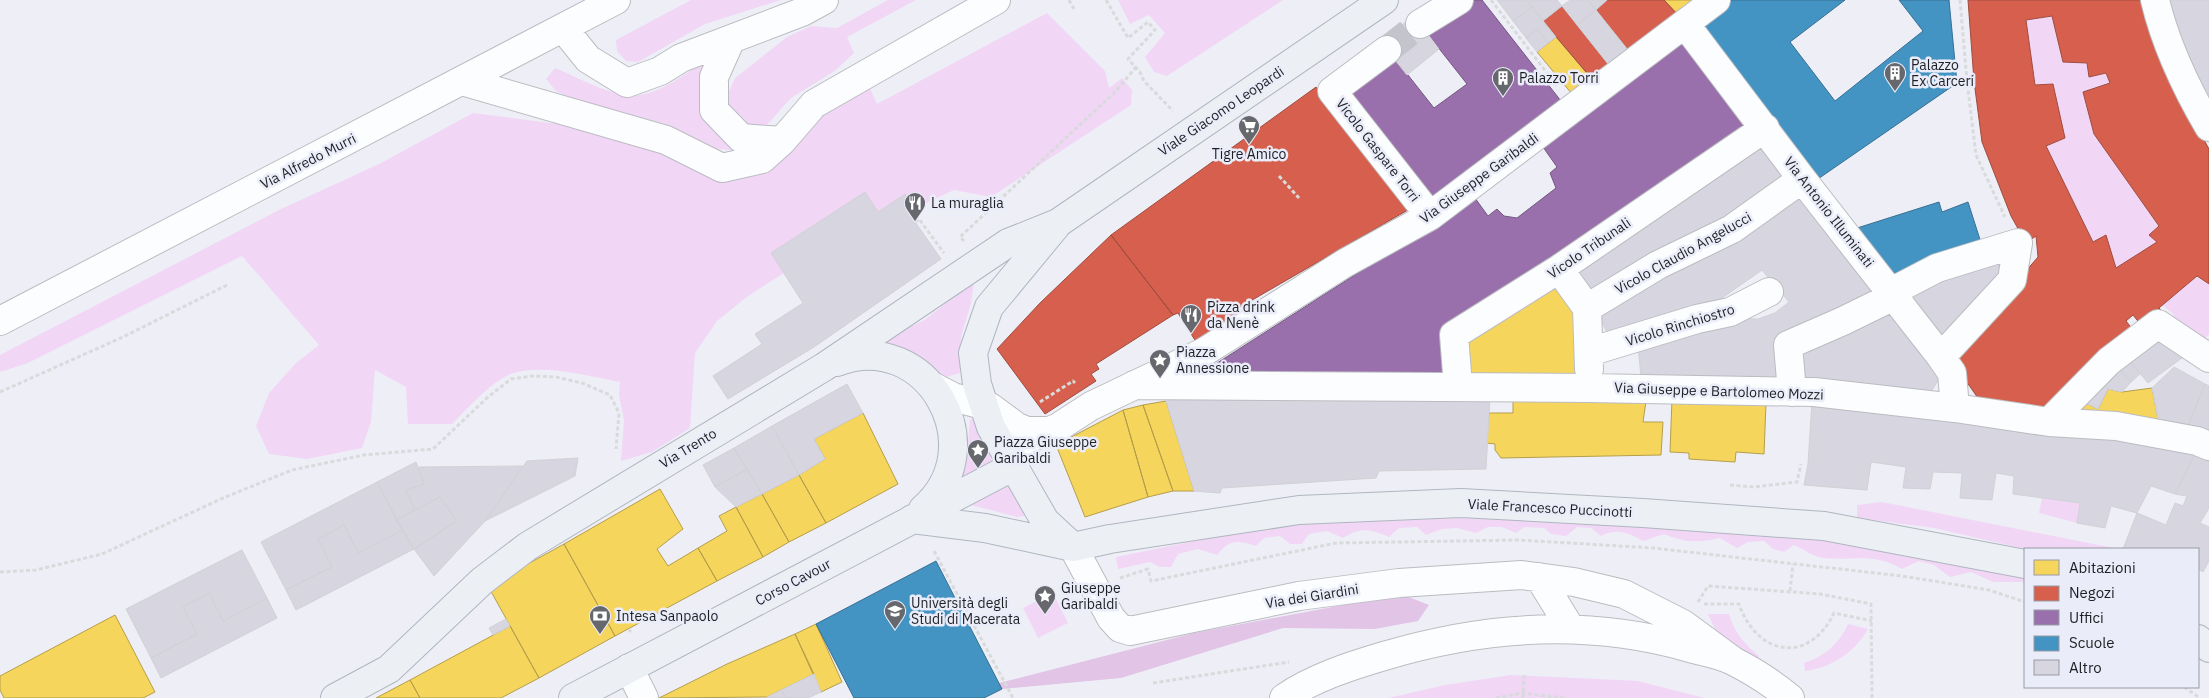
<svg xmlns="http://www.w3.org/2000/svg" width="2209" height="698" viewBox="0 0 2209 698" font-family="'IBM Plex Sans',sans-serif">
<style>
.green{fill:#f1d6f6}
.forest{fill:#e1c4e6}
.homes{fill:#f6d55c;stroke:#b59e4b}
.shops{fill:#d6604d;stroke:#9f4c40;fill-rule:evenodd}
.offices{fill:#9970ab;stroke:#745882}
.schools{fill:#4393c3;stroke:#387093}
.building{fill:#d7d5e0;stroke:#d1d1d6}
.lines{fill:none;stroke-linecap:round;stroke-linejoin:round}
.minor-tunnel{stroke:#c4c5cc;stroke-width:28;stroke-dasharray:28 14;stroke-linecap:butt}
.minor-casing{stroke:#bbbcc1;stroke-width:30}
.major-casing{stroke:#b0b6c0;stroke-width:30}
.path{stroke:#d9dadc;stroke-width:3;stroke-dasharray:4 2.5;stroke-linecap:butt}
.minor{stroke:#fcfdfe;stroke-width:28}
.major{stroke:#ecf0f4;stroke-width:28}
.labels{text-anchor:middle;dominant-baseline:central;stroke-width:5;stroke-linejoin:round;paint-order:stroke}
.poi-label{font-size:14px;fill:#1e1f23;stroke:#eaedf9;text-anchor:start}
.street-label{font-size:14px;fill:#1e1f23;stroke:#eaedf9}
</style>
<rect width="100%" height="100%" fill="#eeeff6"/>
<path class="green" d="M691,0H781L705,24L638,62L626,61L617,51L616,40Z
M888,0H916L847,37L854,53L836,70L791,98L765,127L752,128L726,110L727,96L735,78L787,37L811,26L837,28Z
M1118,0H1283L1167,76L1154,72L1145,57L1165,33L1149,15L1130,24Z
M1047,13L1105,71L1109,88L1122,78L1132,90L1131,105L991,197L954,190L924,204L905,194L878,212L865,192L771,253L784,273L748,296L717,321L695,353L690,428L652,452L621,461L624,420L619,395L620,382C589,376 545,364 514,373C493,379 467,409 452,424H408L406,387L375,370L371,422L362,448L307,459L269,454L256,426L269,393L296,363L319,345L242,256L28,363L0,372V355L279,210L381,163L473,113L572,126L676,156L721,175L868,84L877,104Z
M2052,16L2063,62L2087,63L2089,77L2106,73L2110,83L2083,92L2094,134L2159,226L2149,235L2157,242L2116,268L2093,242L2046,146L2065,138L2053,84L2035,85L2026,20Z
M704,62C693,113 709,119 744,151L716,149L666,124L572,99L556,91L546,79L555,68C577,77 615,99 639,95C663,92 684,74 704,62Z
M2196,277L2209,285V334L2204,340L2170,321L2174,315L2163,305Z
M974,282L971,303L961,337L960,373L946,377C921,356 902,346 869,345L923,321Z
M970,419L976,421L998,464L954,487L967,457Z
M1006,479L1025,516L1017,517L960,502Z
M2042,498L2080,503L2077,523L2039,513Z
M1882,502L2119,549H2025L1934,528L1857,518V505Z
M1460,518L1641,521L1825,538L2025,577V585L2023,582H1993L1971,572L1950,577L1934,565L1919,561L1902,569C1874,552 1853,561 1823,558C1814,557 1803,549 1794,545L1784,552L1773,549L1764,541L1748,542L1737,548L1720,538C1698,543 1685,543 1664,534L1643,541C1628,532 1617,528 1601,536L1591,528L1577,527L1566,536L1551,534L1544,528L1524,527L1516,533L1502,527H1488L1476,533L1457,528L1442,529L1426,535L1417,527L1399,528L1389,537C1369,529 1362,527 1343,538L1327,531L1309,534L1302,544H1290L1280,536L1264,538L1256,546C1237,540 1230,539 1217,555L1198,549L1178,554L1171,567H1160L1150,562L1118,569L1116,557L1214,537L1300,524Z
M1053,593L1068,623L1038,638L1023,608Z
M1708,614H1729C1734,632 1745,645 1759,656L1756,666L1718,635Z
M1848,624L1868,629C1854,653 1833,667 1805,671L1804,663C1825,656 1839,644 1848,624Z
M1511,675L1638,681L1704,698H1388L1445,685Z"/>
<path class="forest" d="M1401,594L1429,605L1418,621L1375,629L1283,628L1121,678L1002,689L999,683L1194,633Z"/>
<path class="homes" d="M1664,0H1698L1678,15Z
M1556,37L1591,78L1572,94L1537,52Z
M1550,282L1580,311V374L1462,376L1459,340Z
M2152,388L2159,424L2062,417L2078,399L2098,409L2108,389L2122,392Z
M1513,397L1646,401L1643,422H1663L1661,455L1501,458L1495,450V444L1486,443L1489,413H1513Z
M1672,399L1766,403L1764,454L1736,452L1735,462L1689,459V453L1670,452Z
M1166,401L1194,491H1173L1143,405Z
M1143,405L1173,491L1148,497L1123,410Z
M1123,410L1148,497L1085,517L1056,445Z
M863,413L898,484L826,523L799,475L825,459L814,439Z
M799,475L826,523L789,542L762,494Z
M660,489L683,529L657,549L668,566L698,548L717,581L615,636L564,544Z
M762,494L789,542L763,557L736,507Z
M736,507L763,557L717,581L698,548L727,531L719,516Z
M564,544L615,636L539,678L488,586Z
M115,615L155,692L143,698H4L0,690V676Z
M816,624L842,682L821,692L795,634Z
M510,626L539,678L501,698H420L410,680Z
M795,634L814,674L767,697L659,698L727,664Z
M410,680L420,698H376Z"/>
<path class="shops" d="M1607,0H1664L1678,15L1628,50L1596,10Z
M1968,0H2147L2149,30L2167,72L2209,149V284L2197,276L2159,308L2168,319L2145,330L2133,315L2126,321L2138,336L2047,420L1987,411L1950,358L2038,257L2036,236L2026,243L2011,216L1982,142L1974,81ZM2052,16L2063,62L2087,63L2089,77L2106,73L2110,83L2083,92L2094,134L2159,226L2149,235L2157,242L2116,268L2106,235L2093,242L2046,146L2065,138L2053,84L2035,85L2026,20Z
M1562,6L1608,64L1591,78L1543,21Z
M1316,87L1392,187L1413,207L1235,310L1240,317L1198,345L1178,313L1173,315L1111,235Z
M1111,235L1173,315L1096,364L1099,369L1091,374L1096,381L1045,414L997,349L1040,303Z"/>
<path class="offices" d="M1472,0H1482L1561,101L1427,202L1342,92L1393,56L1434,108L1467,84L1426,32Z
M1686,37L1754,129L1449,327L1455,375L1224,377L1214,365L1475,198L1488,216L1497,209L1504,216L1517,218L1556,188L1550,173L1557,167L1543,147Z"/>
<path class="schools" d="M1732,0H1845L1790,42L1835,101L1923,31L1899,0H1949L1957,83L1815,181L1696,27Z
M1939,202L1942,212L1968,202L1983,249L1897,284L1854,229Z
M936,561L1002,689L984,698H854L816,624Z"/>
<path class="building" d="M1497,0H1527L1532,7L1513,21Z
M1527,0H1557L1562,6L1543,21Z
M1570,0H1588L1596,10L1577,25L1562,6Z
M1588,0H1607L1596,10Z
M2167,0H2209V105L2185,64Z
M1532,7L1556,37L1548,43L1537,29L1526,38L1513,21Z
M1596,10L1628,50L1608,64L1577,25Z
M1414,16L1439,49L1407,75L1380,41Z
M1537,29L1548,43L1537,52L1526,38Z
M1764,141L1794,180L1590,303L1564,271Z
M1800,187L1883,297L1785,345L1787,385L1641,377L1638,346L1726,318L1758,319L1775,313L1789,302L1762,270L1722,298L1724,305L1609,336L1595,309Z
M865,192L878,212L905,194L918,213L911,216L941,259L814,347L728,399L713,376L762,344L755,334L803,303L771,253Z
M1990,255L2010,278L1945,350L1898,293Z
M1887,302L1942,374L1928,397L1799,386L1791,344Z
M2160,328L2186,355L2148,383L2124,354Z
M2124,354L2140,374L2131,382L2113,362Z
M2113,362L2131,382L2122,392L2108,389L2096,380Z
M2174,367L2205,384L2187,428L2159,424L2152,388Z
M2096,380L2108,389L2098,409L2078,399Z
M847,384L863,413L814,439L825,459L799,475L772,426Z
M2205,384L2209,386V438L2187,428Z
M1226,391L1490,397L1486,469L1379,471L1376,478L1222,488L1220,493L1194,491L1166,401Z
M1812,401L2199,446L2175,494L2151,486L2137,513L2111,506L2105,528L2077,523L2080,503L2013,494L2014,476L1996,473L1992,500L1960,498L1962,473L1933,472L1930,489L1903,488L1906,467L1871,462L1867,490L1804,485L1808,464Z
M772,426L799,475L762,494L734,448Z
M2199,446L2209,451V508L2200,523L2209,527V561L2203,572L2198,569V549H2123L2137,513L2166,525L2175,503L2183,506L2187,496L2175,494Z
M734,448L747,469L715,487L703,465Z
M578,458L575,476L485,521L527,461Z
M416,462L424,484L406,490L415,510L396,520L377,482Z
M523,466L485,521L434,576L414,549L457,521L440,497L415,510L406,490L424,484L419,467Z
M747,469L762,494L736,507L715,487Z
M377,482L403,530L358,553L344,525L318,539L332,567L286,590L261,542Z
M440,497L457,521L414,549L396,520Z
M344,525L358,553L403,530L414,549L296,610L286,590L332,567L318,539Z
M242,550L267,598L223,621L209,593L183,607L197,634L151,658L126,609Z
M209,593L223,621L267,598L277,618L161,678L151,658L197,634L183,607Z
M506,619L510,626L493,635L489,628Z
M814,674L821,692L808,698H786L781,690Z
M781,690L786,698H767V697Z"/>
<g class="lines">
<path class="minor-tunnel" d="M1387,50L1420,24"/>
<g class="minor-casing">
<path id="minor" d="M2155,0C2166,46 2185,86 2209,127
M1420,24L1459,0
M1685,24L1802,179L1941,357L1952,373L1955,408
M563,28L588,59L627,83L660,71L681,58L802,12L824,0
M731,39L714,77V110L741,138L782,141
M1387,50L1332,91L1430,216
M462,81L666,140L722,168L762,159L782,141L814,104L996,0
M1559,269L1587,308L1589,369
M1891,292L1937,268L2018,243L2012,280L1941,357
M1587,308L1658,265L1732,229L1802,179
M0,321L616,0
M1589,352L1697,319L1730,312L1769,292
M1134,385L1589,388L1814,392L1955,408L2049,422L2116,426L2197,441L2209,446
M1458,386L1454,335L1559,269L1765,128
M934,387L953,397L990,407L1017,427L1027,431H1049
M1792,392L1788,345L1843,321L1894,296
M2049,422L2109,361L2158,324L2209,358
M1014,466L1018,449L1027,439L1057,428L1091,406L1204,352L1345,263L1430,216L1716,0
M1073,547L1111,618L1120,628L1130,631L1299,596L1399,583L1522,575L1574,582L1624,594L1683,624L1732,660
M1539,577L1571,629
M629,668L644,698
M1284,698C1313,678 1350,666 1384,656C1484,626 1589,619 1690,648C1704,652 1720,654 1733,661C1753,671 1773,684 1790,698"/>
</g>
<g class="major-casing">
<path id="major" d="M1056,226L989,307L973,353L977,384L991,427L1045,521L1073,547
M837,362C926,327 995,447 923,509
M912,519L985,528L1073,547L1110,539L1299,510L1461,503L1643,513L1824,526L2025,564
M2198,639L2209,648
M335,698L389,669L482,581L528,546L824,367L1008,243L1058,223L1384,0
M573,698L1014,466"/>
</g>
<path class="path" d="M1069,0L1074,9
M1106,0L1128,38L1148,22L1155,30L1128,59L1140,72L1144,81L1173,111
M1491,0L1557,86
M1960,0L1967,81L1976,155L2005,217
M1279,176L1299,198
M915,222L919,219L944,253
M964,241L960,237L1116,91L1136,67
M0,392L123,337L227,285
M1040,402L1073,381L1075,383
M1730,485L1754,487L1797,482L1801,464
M934,551L1013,698
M0,572L36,570L102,554L223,498L292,470L364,455L433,449L488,397L511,379L532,376L556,377L582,383L610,395L619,413L616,449
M1120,578L1148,569L1151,581L1336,543L1519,540L1653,548L1902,576L1989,590L2025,602
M1790,591L1793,564
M1698,602L1708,586L1820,594L1871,604L1872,698
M1704,604H1739C1757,656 1809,665 1834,613L1872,621
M629,630L631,632
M1153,683L1289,662
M2184,687L2200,698
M1496,698L1522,693L1564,698
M1523,698L1524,675"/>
<use href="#minor" class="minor"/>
<use href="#major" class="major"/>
</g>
<defs>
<g id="building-pin" transform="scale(1.125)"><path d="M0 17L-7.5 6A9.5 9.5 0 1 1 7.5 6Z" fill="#67686d" stroke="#eaedf9"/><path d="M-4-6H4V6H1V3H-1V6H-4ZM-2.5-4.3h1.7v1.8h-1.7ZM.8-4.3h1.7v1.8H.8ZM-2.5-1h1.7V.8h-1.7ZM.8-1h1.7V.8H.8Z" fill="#fff"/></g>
<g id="supermarket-pin" transform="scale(1.125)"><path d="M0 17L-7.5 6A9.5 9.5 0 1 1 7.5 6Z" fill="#67686d" stroke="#eaedf9"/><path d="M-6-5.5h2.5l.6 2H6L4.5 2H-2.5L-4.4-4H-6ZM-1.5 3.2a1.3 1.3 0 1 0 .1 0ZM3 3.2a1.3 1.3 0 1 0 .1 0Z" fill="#fff"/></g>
<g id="restaurant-pin" transform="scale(1.125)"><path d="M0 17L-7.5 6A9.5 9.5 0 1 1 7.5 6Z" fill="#67686d" stroke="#eaedf9"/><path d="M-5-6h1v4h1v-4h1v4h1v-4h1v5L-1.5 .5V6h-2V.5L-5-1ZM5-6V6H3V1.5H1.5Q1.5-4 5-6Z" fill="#fff"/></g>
<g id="sight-pin" transform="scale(1.125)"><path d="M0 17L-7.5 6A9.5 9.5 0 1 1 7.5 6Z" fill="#67686d" stroke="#eaedf9"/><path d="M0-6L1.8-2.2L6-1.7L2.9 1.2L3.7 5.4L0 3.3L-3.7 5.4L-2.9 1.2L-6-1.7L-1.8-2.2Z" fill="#fff"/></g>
<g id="university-pin" transform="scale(1.125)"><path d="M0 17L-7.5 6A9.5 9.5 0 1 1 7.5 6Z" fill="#67686d" stroke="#eaedf9"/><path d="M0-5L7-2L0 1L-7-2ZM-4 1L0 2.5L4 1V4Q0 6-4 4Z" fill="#fff"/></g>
<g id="bank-pin" transform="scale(1.125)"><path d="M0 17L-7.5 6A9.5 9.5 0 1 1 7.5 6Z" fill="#67686d" stroke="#eaedf9"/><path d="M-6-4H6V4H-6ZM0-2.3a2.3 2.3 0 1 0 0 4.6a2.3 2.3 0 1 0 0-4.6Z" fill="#fff"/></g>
</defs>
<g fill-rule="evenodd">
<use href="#building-pin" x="1895" y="73"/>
<use href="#building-pin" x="1503" y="78"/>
<use href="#supermarket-pin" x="1249" y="126"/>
<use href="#restaurant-pin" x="915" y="203"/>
<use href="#restaurant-pin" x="1191" y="315"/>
<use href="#sight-pin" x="1160" y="360"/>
<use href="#sight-pin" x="978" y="450"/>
<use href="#sight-pin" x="1045" y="596"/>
<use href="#university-pin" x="895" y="611"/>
<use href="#bank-pin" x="600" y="616"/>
</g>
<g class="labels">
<g class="poi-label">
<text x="1911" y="65">Palazzo<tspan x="1911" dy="16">Ex Carceri</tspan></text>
<text x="1519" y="78">Palazzo Torri</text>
<text x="1249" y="154" text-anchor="middle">Tigre Amico</text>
<text x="931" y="203">La muraglia</text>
<text x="1207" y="307">Pizza drink<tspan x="1207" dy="16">da Nenè</tspan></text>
<text x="1176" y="352">Piazza<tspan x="1176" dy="16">Annessione</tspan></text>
<text x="994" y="442">Piazza Giuseppe<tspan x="994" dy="16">Garibaldi</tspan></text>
<text x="1061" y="588">Giuseppe<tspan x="1061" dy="16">Garibaldi</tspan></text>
<text x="911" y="603">Università degli<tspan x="911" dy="16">Studi di Macerata</tspan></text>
<text x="616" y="616">Intesa Sanpaolo</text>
</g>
<g class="street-label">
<text transform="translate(1221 111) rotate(-34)">Viale Giacomo Leopardi</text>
<text transform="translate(1378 150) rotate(52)">Vicolo Gaspare Torri</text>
<text transform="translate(308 161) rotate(-27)">Via Alfredo Murri</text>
<text transform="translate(1479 178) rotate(-36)">Via Giuseppe Garibaldi</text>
<text transform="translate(1829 212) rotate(52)">Via Antonio Illuminati</text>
<text transform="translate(1589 248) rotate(-34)">Vicolo Tribunali</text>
<text transform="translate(1683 253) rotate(-29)">Vicolo Claudio Angelucci</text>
<text transform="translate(1680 325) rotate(-17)">Vicolo Rinchiostro</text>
<text transform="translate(1719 391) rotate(2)">Via Giuseppe e Bartolomeo Mozzi</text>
<text transform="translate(688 448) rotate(-31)">Via Trento</text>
<text transform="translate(1550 508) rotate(3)">Viale Francesco Puccinotti</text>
<text transform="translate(793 582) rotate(-28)">Corso Cavour</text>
<text transform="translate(1312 596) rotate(-9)">Via dei Giardini</text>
</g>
</g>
<rect x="2024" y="548" width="175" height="140" fill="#eaedf9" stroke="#989ba3"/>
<rect x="2034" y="560" width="25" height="15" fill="#f6d55c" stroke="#989ba3"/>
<text x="2069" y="573" font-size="15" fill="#1e1f23">Abitazioni</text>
<rect x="2034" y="586" width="25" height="15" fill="#d6604d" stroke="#989ba3"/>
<text x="2069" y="598" font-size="15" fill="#1e1f23">Negozi</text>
<rect x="2034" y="610" width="25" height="15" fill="#9970ab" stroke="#989ba3"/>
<text x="2069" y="623" font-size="15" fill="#1e1f23">Uffici</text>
<rect x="2034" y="636" width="25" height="15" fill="#4393c3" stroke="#989ba3"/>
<text x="2069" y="648" font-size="15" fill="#1e1f23">Scuole</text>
<rect x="2034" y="660" width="25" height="15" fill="#d7d5e0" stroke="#989ba3"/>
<text x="2069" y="673" font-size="15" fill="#1e1f23">Altro</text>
</svg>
